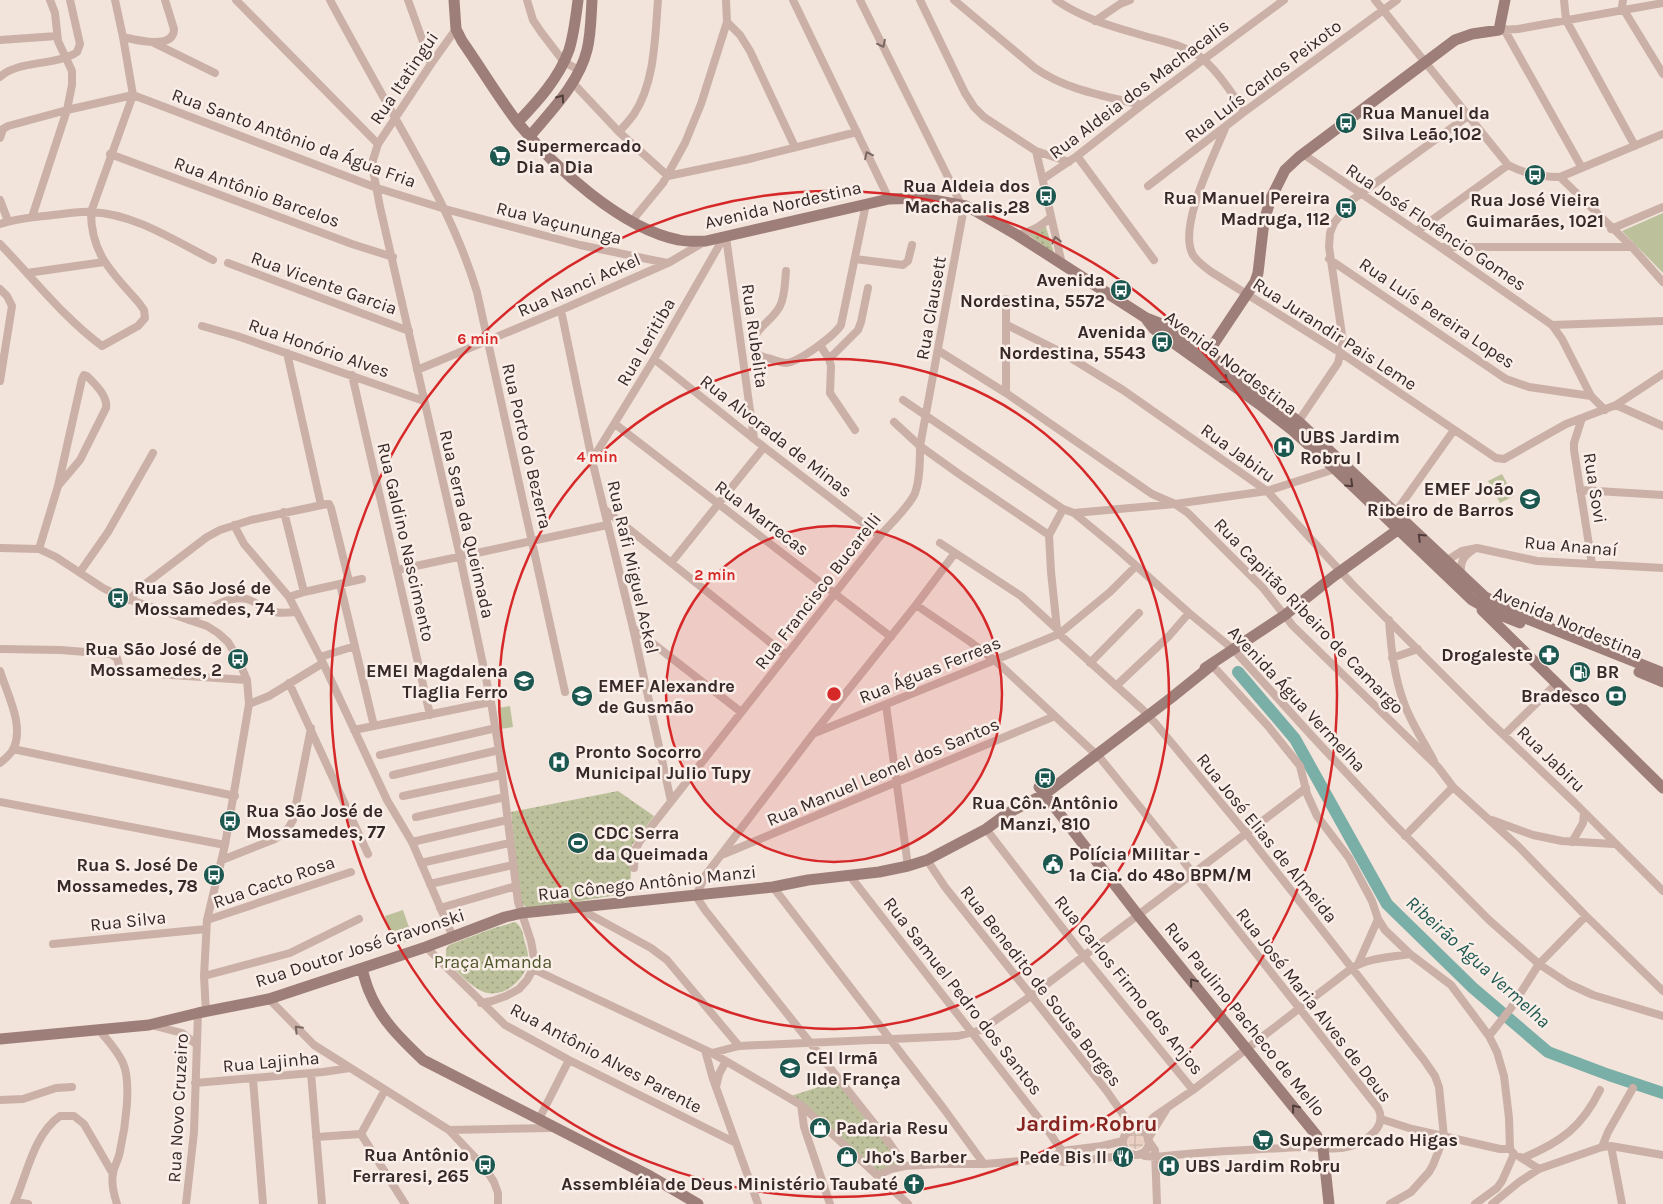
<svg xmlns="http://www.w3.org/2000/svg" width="1663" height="1204" viewBox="0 0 1663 1204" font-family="Karla,sans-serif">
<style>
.grass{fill:#bcc19b}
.park{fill:url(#park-dots)}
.plaza{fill:url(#plaza-grid)}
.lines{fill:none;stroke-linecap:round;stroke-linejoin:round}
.river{stroke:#7aafa7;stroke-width:12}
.street{stroke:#cab0a7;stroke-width:8}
.secondary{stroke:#9e7e78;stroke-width:11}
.oneway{stroke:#796661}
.oneway2{stroke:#513e3c}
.ring{fill:none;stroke:#d62828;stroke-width:2.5}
.labels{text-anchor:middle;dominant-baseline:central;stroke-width:5;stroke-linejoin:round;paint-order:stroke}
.street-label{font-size:18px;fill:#372928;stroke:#faeee8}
.poi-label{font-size:18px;font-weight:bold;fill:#372928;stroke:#faeee8;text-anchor:start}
.park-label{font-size:18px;fill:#4e552b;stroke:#faeee8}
.water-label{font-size:19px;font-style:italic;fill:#1d5850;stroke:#faeee8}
.district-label{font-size:22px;font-weight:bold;fill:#862420;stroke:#faeee8}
.centre{fill:#d62828;stroke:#faeee8;stroke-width:2.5}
.ring-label{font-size:15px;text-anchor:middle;font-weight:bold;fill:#d62828;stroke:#faeee8;stroke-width:5;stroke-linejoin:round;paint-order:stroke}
</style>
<defs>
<pattern id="park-dots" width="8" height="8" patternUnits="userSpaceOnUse" patternTransform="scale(1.25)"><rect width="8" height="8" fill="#bcc19b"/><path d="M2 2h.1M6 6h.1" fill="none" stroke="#9a9d7e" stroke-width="1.8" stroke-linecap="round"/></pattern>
<pattern id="plaza-grid" width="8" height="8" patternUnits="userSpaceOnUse" patternTransform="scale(1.25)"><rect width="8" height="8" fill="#ead0c2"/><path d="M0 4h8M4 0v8" fill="none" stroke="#c9b3a7"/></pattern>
</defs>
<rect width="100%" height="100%" fill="#f2e3db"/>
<path class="grass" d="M1663,213V273L1622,231Z
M1502,474L1514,496L1500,503L1488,481Z
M510,706L513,727L501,729L498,708Z
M403,910L413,939L394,945L385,916Z"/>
<path class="park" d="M1045,224L1054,253L1027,234Z
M618,791L654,816L632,845L630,893L529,909L520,903L511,812Z
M515,922C521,926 523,932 524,939C526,946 529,954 528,962C525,980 503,999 484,992C472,988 454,969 446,959V949L449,945L494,928Z
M836,1075L904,1166L877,1174L791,1096L828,1084Z"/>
<path class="plaza" d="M1127 1140a9 9 0 1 1 18 0a9 9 0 1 1-18 0Z"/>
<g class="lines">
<path class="river" d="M1238,672L1295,739L1387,904L1473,988L1548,1052L1609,1075L1663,1093"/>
<path class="street" d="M236,0L378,144
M330,0C352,41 375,82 398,123C429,178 459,232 477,292L565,692
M408,0L431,64
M527,0L533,20L541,32L564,62L579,70
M793,0L889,199
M920,0L965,93L974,107L984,117L1036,151L1069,162
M954,0L1035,68C1066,90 1105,96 1142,105
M1056,0C1085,20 1115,27 1148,37C1166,42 1190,47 1204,60C1220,74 1233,94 1244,112
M1375,0L1508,165C1525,174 1541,177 1560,177L1663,134
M1564,0L1566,20L1635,146
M1623,0L1622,7L1663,74
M1095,21L1120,4L1130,0
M727,22L740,35L750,51L795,147
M456,29L431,64L378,144L373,160V170L380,207L460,556L491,702L499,750L518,902L531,941L534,958L533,969L527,980L519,989L506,996L492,1001L481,1003
M1504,29L1582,168
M1499,30L1518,29L1663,3
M123,37C136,40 174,50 174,29L165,0
M0,40L57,36
M154,43L215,73
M0,77C17,60 57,66 77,52L80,44L70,0
M572,82L619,132L668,176L749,159L857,132
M133,95L377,188L445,209L580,245L667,263
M1226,126C1215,154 1177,227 1193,255C1198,263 1206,268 1213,273L1341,353L1496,458L1504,459L1566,424L1616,405L1663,374
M619,132C624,126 630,120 634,114C655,83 655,36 658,0
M0,138L3,129L8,126L67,110L133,95
M1036,151L1062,264
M110,154L352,244L393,257
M1303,154L1440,247L1552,325L1562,339L1591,396L1605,410
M1077,156L1154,260
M1560,177L1632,247L1663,282
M1043,179L1077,156L1142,105L1284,0
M1148,186L1244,112L1397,0
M0,200L8,221
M32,217L67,110L72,85V71L58,41L55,13L50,0
M631,222L663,183L685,143L701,104L727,22L726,0
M0,224C17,218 35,217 53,215C66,214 79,211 92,212C135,214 175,241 213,260
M1611,229L1663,207
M1417,231L1508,165
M1017,235C1031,232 1040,227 1051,217
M726,237L754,439
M0,244C33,278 64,318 102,346L138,326L145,318L144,310L139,303C113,273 91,255 91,212L133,95L123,37L115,0
M1440,247H1632
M855,259L903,265L908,261L912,245
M1329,259L1506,379L1529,387L1591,396
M228,263L409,331
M786,271C785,282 785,296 780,306C772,322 754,327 752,347C755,354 760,356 767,358C773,359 780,363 786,363C799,362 834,336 841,325L866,204
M27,273L104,262
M0,289L7,296L12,306L0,381
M561,310L592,460L633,628L671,801
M1007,325L1061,352L1123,390L1267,491L1353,585L1488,720L1575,803L1663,891
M1552,325L1663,321
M202,326L237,336L424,401
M820,345L829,359L831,366L830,393L855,430
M939,351L1006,393L1152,494L1175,504L1188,513L1263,588L1293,626L1438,767L1453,787L1519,847L1586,916L1663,991
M287,353L321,505
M654,359L764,447L880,536
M829,359L858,330L861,322L868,288
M417,370L561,310L670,262L704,242
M352,375L430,715
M1006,393V299
M903,400L1063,509L1074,513L1114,546L1189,613L1234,650L1312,736L1394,824L1489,920L1539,964L1569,984L1593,995L1663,1016
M1616,405L1663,426
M1582,418L1574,443V450L1592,564
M894,422L920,446L959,474L1049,535
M615,424L891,637
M1296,425L1338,363L1343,341L1329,247L1330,233L1334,223L1352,200L1468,116
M592,460L654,359L724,237
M1580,490L1663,495
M604,509L786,655
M284,512L304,592
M1074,513L1175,504L1267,491L1335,469L1337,467
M1395,513L1454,430
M234,525L244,544L289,597L323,663L387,800L412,842L453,937
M940,543L1021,596L1057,629L1059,634L1143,710L1156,724L1246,833L1424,1060L1435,1076L1439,1087L1444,1137L1433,1165L1429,1172L1411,1192L1390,1204
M0,548L39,549L56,557L103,588L119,596L207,626L218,633L228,642L238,659L247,680L249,704L225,845L207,920L204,976L206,1012
M39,549L58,486L82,379L84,375L87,376C95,384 108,396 106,408L80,460L58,486
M1446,561L1462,551L1477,548L1537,561L1663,568
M671,563L764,447
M397,570L607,525
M80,572L108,532L153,453
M1461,575C1460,563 1462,557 1473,550
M340,584L374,726
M289,597L304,592L362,579
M129,600L144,585L207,537L220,530L251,520L327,504H329L331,508L349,581
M916,605L969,641L998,663L1101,759L1173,848L1378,1108C1388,1127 1366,1141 1351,1146C1335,1151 1317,1147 1301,1147C1253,1150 1204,1151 1156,1157L1145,1156L1140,1154
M189,620C205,612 228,594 247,599C254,601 259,606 265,609C274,614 286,613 296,612
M1389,620C1391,648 1394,676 1404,703C1411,723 1424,742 1434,761
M633,628L741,712
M1057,629L1051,572L1049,535L1063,509
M0,649L61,650L110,654L117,658C119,665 119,670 126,672L247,680
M320,657L355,646
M1392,658L1418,649
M1090,663L1139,613
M1212,665L1268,726L1300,766L1307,794L1317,816L1349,858L1372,901L1378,919L1385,930L1410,954L1451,985L1489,1036L1497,1052L1504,1076L1509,1118L1510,1149L1514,1154
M0,671C7,694 24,724 14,748C11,754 5,759 0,763
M289,683L368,854
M1116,686L1169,636L1189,613
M249,704L269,696L323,663
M886,705L908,866
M354,730L491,702
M815,733L1059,634L1110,592L1136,566
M1504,735L1557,683
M13,749L235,796
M380,755L496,728
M393,775L499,750
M403,796L502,775
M0,802L225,845
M416,817L505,797
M1492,820L1533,835L1562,841L1614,844
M986,829L1087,960L1193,1090
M1405,836L1453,787
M412,842L507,820
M1572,842L1583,823L1584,813
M724,854L1055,716
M222,860L275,839C284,834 289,829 293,820L311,728
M927,860L945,887L1106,1090L1127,1120L1131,1130
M421,863L510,843
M634,868L635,850L640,841L880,536C889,525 910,506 915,493C920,480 920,461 920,446L963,213L961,205L951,183L860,0
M850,876L1047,1129L1062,1151L1064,1162
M430,884L513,865
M773,887L944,1109L984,1164
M440,908L516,886
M578,908L651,948L667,960L739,1046
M207,920L351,872
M53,944L206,929
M426,947L505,1025L569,1060L736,1143
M1358,964L1378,919
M533,969L712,1053L801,1105L908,1204
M204,976L290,953L359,919
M269,999L314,1045L449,1130L485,1168L494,1182L498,1193V1204
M151,1025L182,1033L196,1044
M98,1029C107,1039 117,1050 123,1063C132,1083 125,1129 120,1151C119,1159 114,1166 113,1173C111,1183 114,1195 117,1204
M1489,1036L1511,1008L1539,964L1586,916
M705,1050L713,1079L758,1204
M712,1053L739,1046L958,1036L981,1030L1031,996L1306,788
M311,1073L322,1204
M253,1079L263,1204
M195,1083L323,1072L350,1068
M716,1087L719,1074L726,1061
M0,1100L23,1099L56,1088L72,1087
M801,1105L804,1127L830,1204
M539,1119L569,1060
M1381,1119L1412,1129L1500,1149H1510
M1123 1142a13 13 0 1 1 26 0a13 13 0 1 1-26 0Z
M449,1130L552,1128
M1140,1130L1155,1116L1193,1090L1352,968C1368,958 1391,957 1410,954
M361,1134L405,1204
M361,1134L385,1090
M316,1137L361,1134
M1148,1139L1166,1110
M1148,1140L1155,1150L1157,1204
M1611,1146L1622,1204
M1602,1147L1608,1132L1633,1088
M1520,1157L1539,1169
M1523,1158C1561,1142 1582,1127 1600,1090
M1049,1159L1062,1151L1102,1146L1123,1141
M905,1166L888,1141L705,910L696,896L705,876L813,734L916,605L955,553
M878,1175L891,1169L905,1166L941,1164H984L1049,1159L1064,1162L1134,1155
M15,1202L28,1204
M14,1204C27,1175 33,1135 60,1116H74L84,1124L113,1174
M186,1204L194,1132L198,1013
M1475,1204L1497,1188L1502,1181L1514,1154
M1492,1204L1519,1182L1539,1169L1602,1147L1611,1146L1663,1155"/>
<path class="secondary" d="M454,0L456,29L462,41C481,68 498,97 518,123C554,167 622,229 679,240C688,242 697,241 706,241L889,199L922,198L966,206L979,213L1017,235L1146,318L1159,323L1208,354L1259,391L1299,422L1485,597L1530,620L1663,673
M518,122C538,101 559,78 569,50C574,34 576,16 578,0
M530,136C551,111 579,83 587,50C591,34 591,16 592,0
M1147,320L1154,329L1259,404L1292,430L1335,469L1472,600L1495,613L1520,623
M1203,360L1255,282L1258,273L1264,221L1271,198L1285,170L1299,157L1455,40L1472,34L1499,30L1505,0
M1482,610L1663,788
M1205,668L1285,615L1334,576L1403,526
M1639,672L1663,682
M1039,787L1138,915L1317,1136L1323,1148L1329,1204
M362,969C364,976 366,984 369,991C380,1019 402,1040 423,1060L650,1176L698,1204
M0,1039L149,1025L198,1013L269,999L426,947L505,917L522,913L773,887L808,880L879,872L908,866L927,860L986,829L1008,813L1045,794L1171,698L1212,665"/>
</g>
<defs><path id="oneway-chevron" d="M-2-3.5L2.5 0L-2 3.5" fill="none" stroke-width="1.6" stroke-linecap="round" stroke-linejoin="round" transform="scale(1.25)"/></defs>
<g class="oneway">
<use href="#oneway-chevron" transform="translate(882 44) rotate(64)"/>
<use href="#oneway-chevron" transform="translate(868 155) rotate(-116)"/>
<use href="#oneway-chevron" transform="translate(1056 240) rotate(-103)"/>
<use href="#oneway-chevron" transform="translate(298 1029) rotate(-134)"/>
</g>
<g class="oneway2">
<use href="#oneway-chevron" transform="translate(561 98) rotate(-54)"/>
<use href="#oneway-chevron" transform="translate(1225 380) rotate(36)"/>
<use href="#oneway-chevron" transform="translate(1350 484) rotate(44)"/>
<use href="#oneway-chevron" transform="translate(1421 537) rotate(-136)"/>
<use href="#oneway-chevron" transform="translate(1193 982) rotate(-129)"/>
<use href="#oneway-chevron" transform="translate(1295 1108) rotate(-129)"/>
</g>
<circle cx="834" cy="694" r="168" fill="#d62828" fill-opacity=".12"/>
<g class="ring">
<circle cx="834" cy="694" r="168"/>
<circle cx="834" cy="694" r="335"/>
<circle cx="834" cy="694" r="503"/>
</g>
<defs>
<g id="bus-disc" transform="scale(1.125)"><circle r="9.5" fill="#1d5850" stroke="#faeee8"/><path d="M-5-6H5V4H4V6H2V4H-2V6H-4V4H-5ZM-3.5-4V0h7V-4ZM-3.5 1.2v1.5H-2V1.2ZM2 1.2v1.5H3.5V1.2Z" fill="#fff"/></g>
<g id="supermarket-disc" transform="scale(1.125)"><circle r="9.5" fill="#1d5850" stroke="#faeee8"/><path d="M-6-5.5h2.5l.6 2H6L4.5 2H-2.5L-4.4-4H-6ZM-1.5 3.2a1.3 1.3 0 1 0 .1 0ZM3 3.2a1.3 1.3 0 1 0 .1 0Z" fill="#fff"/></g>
<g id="hospital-disc" transform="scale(1.125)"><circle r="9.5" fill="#1d5850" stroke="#faeee8"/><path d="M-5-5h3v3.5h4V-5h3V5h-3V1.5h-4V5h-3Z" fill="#fff"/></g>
<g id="school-disc" transform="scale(1.125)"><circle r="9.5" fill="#1d5850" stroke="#faeee8"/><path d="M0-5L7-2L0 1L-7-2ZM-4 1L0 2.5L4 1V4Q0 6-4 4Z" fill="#fff"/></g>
<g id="pharmacy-disc" transform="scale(1.125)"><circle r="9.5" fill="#1d5850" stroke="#faeee8"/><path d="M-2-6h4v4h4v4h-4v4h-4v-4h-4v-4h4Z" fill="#fff"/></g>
<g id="fuel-disc" transform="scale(1.125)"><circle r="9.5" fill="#1d5850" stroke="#faeee8"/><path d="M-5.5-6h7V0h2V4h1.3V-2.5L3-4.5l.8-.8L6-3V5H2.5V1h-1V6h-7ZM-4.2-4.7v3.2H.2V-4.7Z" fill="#fff"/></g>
<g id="bank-disc" transform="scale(1.125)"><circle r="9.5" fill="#1d5850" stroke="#faeee8"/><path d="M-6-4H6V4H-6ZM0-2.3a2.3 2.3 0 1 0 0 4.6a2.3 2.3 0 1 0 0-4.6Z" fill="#fff"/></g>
<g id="stadium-disc" transform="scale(1.125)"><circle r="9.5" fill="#1d5850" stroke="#faeee8"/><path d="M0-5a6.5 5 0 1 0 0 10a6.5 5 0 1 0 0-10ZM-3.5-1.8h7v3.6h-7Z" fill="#fff"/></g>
<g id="civic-disc" transform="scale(1.125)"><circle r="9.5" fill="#1d5850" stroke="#faeee8"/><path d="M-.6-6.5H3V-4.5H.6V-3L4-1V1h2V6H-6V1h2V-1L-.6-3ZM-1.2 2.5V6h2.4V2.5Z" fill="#fff"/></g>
<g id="shop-disc" transform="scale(1.125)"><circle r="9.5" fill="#1d5850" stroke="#faeee8"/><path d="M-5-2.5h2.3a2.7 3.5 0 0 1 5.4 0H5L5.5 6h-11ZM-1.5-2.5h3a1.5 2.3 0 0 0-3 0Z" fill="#fff"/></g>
<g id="restaurant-disc" transform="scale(1.125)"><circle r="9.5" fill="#1d5850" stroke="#faeee8"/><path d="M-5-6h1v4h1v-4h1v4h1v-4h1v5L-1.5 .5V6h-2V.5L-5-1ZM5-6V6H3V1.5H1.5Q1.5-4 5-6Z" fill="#fff"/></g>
<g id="church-disc" transform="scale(1.125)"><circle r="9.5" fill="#1d5850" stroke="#faeee8"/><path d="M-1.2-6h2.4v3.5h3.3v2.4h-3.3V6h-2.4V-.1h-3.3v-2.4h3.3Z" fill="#fff"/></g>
</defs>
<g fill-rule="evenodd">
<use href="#bus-disc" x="1346" y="123"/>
<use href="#supermarket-disc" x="500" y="156"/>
<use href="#bus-disc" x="1535" y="175"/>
<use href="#bus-disc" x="1046" y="196"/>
<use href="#bus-disc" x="1346" y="208"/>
<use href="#bus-disc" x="1121" y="290"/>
<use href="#bus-disc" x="1162" y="342"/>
<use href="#hospital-disc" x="1284" y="447"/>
<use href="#school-disc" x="1530" y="499"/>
<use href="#bus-disc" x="118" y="598"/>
<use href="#pharmacy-disc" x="1549" y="655"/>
<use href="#bus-disc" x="238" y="659"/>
<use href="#fuel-disc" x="1580" y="672"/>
<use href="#school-disc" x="524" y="681"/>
<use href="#school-disc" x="582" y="696"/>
<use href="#bank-disc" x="1616" y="696"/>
<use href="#hospital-disc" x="559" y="762"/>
<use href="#bus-disc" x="1045" y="778"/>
<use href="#bus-disc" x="230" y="821"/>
<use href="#stadium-disc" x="578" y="843"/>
<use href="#civic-disc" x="1053" y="864"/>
<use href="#bus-disc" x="214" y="875"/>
<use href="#school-disc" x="790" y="1068"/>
<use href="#shop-disc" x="820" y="1128"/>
<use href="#supermarket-disc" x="1263" y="1140"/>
<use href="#shop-disc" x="847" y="1157"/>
<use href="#restaurant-disc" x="1123" y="1157"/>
<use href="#bus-disc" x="485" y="1165"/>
<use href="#hospital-disc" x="1169" y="1166"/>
<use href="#church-disc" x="914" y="1184"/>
</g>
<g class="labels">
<g class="street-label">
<text transform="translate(404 78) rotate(-56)">Rua Itatingui</text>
<text transform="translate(1263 81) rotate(-37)">Rua Luís Carlos Peixoto</text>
<text transform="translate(1139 89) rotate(-37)">Rua Aldeia dos Machacalis</text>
<text transform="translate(294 138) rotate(20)">Rua Santo Antônio da Água Fria</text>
<text transform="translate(257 192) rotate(20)">Rua Antônio Barcelos</text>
<text transform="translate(783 205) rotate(-13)">Avenida Nordestina</text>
<text transform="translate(559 223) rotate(14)">Rua Vaçununga</text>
<text transform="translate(1436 227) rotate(34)">Rua José Florêncio Gomes</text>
<text transform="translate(324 283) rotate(20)">Rua Vicente Garcia</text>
<text transform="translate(579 285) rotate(-24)">Rua Nanci Ackel</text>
<text transform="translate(931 308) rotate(-80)">Rua Clausett</text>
<text transform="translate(1437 313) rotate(34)">Rua Luís Pereira Lopes</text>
<text transform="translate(1335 334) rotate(33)">Rua Jurandir Pais Leme</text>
<text transform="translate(755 336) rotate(82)">Rua Rubelita</text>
<text transform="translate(646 342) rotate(-60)">Rua Leritiba</text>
<text transform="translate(319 348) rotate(19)">Rua Honório Alves</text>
<text transform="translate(1231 363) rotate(37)">Avenida Nordestina</text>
<text transform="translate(776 436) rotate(38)">Rua Alvorada de Minas</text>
<text transform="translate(527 446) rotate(77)">Rua Porto do Bezerra</text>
<text transform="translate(1238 453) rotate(36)">Rua Jabiru</text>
<text transform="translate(1595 488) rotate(81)">Rua Sovi</text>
<text transform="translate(762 518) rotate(37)">Rua Marrecas</text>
<text transform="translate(467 524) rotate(77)">Rua Serra da Queimada</text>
<text transform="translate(406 542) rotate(77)">Rua Galdino Nascimento</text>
<text transform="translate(1571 546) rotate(5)">Rua Ananaí</text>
<text transform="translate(633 567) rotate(77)">Rua Rafi Miguel Ackel</text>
<text transform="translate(818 591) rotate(-52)">Rua Francisco Bucarelli</text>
<text transform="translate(1309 616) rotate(46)">Rua Capitão Ribeiro de Camargo</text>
<text transform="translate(1568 623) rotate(23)">Avenida Nordestina</text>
<text transform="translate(930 670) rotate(-22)">Rua Águas Ferreas</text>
<text transform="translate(1297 699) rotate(47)">Avenida Água Vermelha</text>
<text transform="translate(1551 759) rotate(44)">Rua Jabiru</text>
<text transform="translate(883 772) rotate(-23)">Rua Manuel Leonel dos Santos</text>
<text transform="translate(1267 838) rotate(51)">Rua José Elias de Almeida</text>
<text transform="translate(274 882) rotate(-19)">Rua Cacto Rosa</text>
<text transform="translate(647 883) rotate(-6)">Rua Cônego Antônio Manzi</text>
<text transform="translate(128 921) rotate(-6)">Rua Silva</text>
<text transform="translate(360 948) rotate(-18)">Rua Doutor José Gravonski</text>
<text transform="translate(1129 985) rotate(51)">Rua Carlos Firmo dos Anjos</text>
<text transform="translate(1041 986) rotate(52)">Rua Benedito de Sousa Borges</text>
<text transform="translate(963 996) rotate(52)">Rua Samuel Pedro dos Santos</text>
<text transform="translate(1314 1005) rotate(52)">Rua José Maria Alves de Deus</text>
<text transform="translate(1245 1019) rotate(51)">Rua Paulino Pacheco de Mello</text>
<text transform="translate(606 1058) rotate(28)">Rua Antônio Alves Parente</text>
<text transform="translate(271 1062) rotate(-5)">Rua Lajinha</text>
<text transform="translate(178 1108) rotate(-87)">Rua Novo Cruzeiro</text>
</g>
<g class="poi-label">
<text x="1362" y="113">Rua Manuel da<tspan x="1362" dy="21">Silva Leão,102</tspan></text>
<text x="516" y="146">Supermercado<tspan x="516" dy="21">Dia a Dia</tspan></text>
<text x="1030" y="186" text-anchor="end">Rua Aldeia dos<tspan x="1030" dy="21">Machacalis,28</tspan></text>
<text x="1330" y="198" text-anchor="end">Rua Manuel Pereira<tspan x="1330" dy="21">Madruga, 112</tspan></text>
<text x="1535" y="200" text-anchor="middle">Rua José Vieira<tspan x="1535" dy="21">Guimarães, 1021</tspan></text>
<text x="1105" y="280" text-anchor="end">Avenida<tspan x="1105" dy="21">Nordestina, 5572</tspan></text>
<text x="1146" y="332" text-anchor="end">Avenida<tspan x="1146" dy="21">Nordestina, 5543</tspan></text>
<text x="1300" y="437">UBS Jardim<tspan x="1300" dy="21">Robru I</tspan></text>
<text x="1514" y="489" text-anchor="end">EMEF João<tspan x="1514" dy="21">Ribeiro de Barros</tspan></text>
<text x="134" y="588">Rua São José de<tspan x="134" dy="21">Mossamedes, 74</tspan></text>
<text x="222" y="649" text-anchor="end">Rua São José de<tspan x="222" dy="21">Mossamedes, 2</tspan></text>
<text x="1533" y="655" text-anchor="end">Drogaleste</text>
<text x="508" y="671" text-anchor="end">EMEI Magdalena<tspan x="508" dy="21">Tlaglia Ferro</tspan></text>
<text x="1596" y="672">BR</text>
<text x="598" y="686">EMEF Alexandre<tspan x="598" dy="21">de Gusmão</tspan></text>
<text x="1600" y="696" text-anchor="end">Bradesco</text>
<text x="575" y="752">Pronto Socorro<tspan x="575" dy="21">Municipal Julio Tupy</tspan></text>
<text x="1045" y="803" text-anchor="middle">Rua Côn. Antônio<tspan x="1045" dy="21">Manzi, 810</tspan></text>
<text x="246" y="811">Rua São José de<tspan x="246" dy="21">Mossamedes, 77</tspan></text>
<text x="594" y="833">CDC Serra<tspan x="594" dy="21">da Queimada</tspan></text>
<text x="1069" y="854">Polícia Militar -<tspan x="1069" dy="21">1ª Cia. do 48º BPM/M</tspan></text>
<text x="198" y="865" text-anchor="end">Rua S. José De<tspan x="198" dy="21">Mossamedes, 78</tspan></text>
<text x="806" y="1058">CEI Irmã<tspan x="806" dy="21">Ilde França</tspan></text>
<text x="836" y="1128">Padaria Resu</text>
<text x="1279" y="1140">Supermercado Higas</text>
<text x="469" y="1155" text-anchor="end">Rua Antônio<tspan x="469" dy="21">Ferraresi, 265</tspan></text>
<text x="863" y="1157">Jho's Barber</text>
<text x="1107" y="1157" text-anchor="end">Pede Bis II</text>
<text x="1185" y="1166">UBS Jardim Robru</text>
<text x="898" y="1184" text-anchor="end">Assembléia de Deus Ministério Taubaté</text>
</g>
<g class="park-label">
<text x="493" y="962">Praça Amanda</text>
</g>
<g class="water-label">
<text transform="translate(1478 962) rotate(42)">Ribeirão Água Vermelha</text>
</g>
<g class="district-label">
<text x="1087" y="1124">Jardim Robru</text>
</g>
</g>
<circle cx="834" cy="694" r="8" class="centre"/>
<g class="ring-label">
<text x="478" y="344">6 min</text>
<text x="597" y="462">4 min</text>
<text x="715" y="580">2 min</text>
</g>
</svg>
